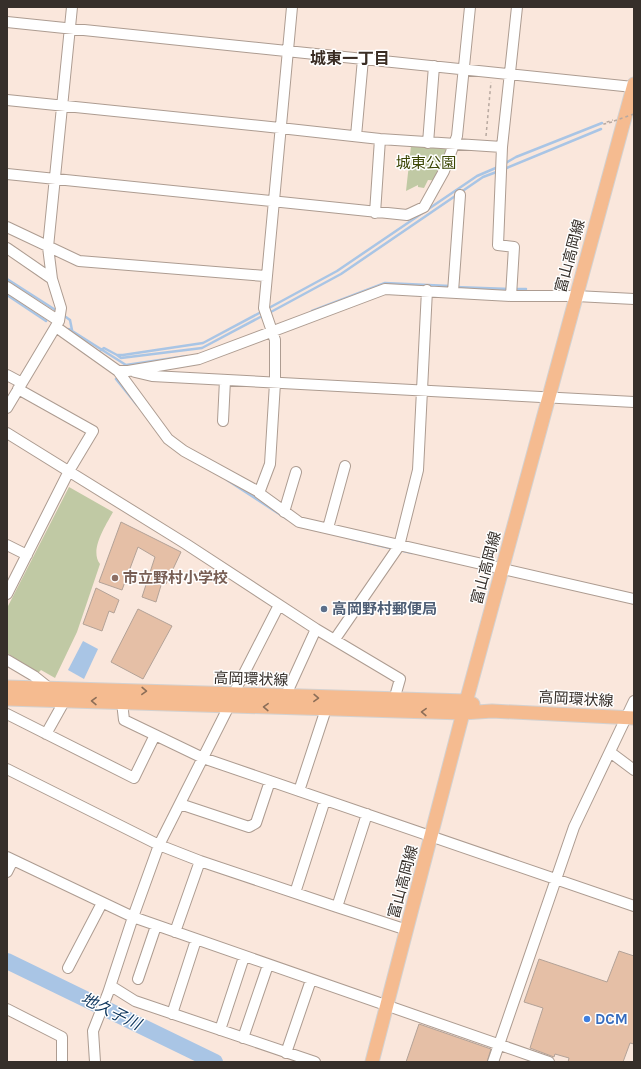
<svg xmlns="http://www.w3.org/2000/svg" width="641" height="1069" viewBox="0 0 641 1069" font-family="Karla,'Noto Sans JP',sans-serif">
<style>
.green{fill:#c0c9a4}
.water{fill:#a9c5e5}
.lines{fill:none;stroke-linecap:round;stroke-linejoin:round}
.stream{stroke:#a9c5e5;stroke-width:2.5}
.river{stroke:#a9c5e5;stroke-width:16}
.building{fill:#e5bfa6;stroke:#b3a297}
.minor-casing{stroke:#ad9c91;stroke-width:12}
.major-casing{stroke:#d3d1d0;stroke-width:15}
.path{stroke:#b8a9a0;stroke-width:1.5;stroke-dasharray:3 3;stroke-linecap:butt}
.minor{stroke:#fff;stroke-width:10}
.major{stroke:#f5bb90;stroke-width:13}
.path-bridge{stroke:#b8a9a0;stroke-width:1.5;stroke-dasharray:3 3;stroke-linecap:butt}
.oneway{stroke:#8c6e58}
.education-dot{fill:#8d6e63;stroke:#fff;stroke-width:1.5}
.service-dot{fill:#5c6f8a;stroke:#fff;stroke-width:1.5}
.shop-dot{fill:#3f7fe0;stroke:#fff;stroke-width:1.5}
.labels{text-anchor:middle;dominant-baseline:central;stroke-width:3;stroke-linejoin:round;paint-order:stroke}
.park-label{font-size:15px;fill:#3b4604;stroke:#fff}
.street-label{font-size:15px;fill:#362f2a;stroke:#fff}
.education-label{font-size:15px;font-weight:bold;fill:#785e54;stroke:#fff;text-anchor:start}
.service-label{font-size:15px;font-weight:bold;fill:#4e5e75;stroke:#fff;text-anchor:start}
.shop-label{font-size:15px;font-weight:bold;fill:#366cbe;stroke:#fff;text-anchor:start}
.neighbourhood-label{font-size:16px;font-weight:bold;fill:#392c23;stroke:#fff}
.water-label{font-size:16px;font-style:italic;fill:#09325a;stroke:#fff}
</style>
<rect width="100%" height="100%" fill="#fae7dc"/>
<path class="green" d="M411,146L454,149L443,181L428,180L424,188L418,187V185L406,191Z
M69,487L113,512C106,525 89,550 100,564L77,632L55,678L41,670L38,673L7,653V608Z"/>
<path class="water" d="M83,641L98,649L84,679L68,670Z"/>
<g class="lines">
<path class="stream" d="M504,164L516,157L602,123
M504,169L601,129
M7,279L57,311
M455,287L510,289
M515,289H526
M7,295L46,321
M267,309L337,271L477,176L498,167
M312,311L385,283L450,286
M269,313L341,274L483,177L499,171
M63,315L70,320L72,330
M69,329L126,365L187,356
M101,350L104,348L117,355H123L203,343L263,311
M117,355L121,358L202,348L264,315
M116,379L137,405
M227,480L287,519
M352,539L394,549
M399,550L412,553"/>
<path class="river" d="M7,961L215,1062"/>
</g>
<path class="building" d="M121,522L181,552L166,584L162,582L156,602L142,597L155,557L138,547L122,590L99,582Z
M96,588L119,600L114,613L109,611L102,631L83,624Z
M138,609L172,626L143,679L111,662Z
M619,951L634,956V1044L630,1043L623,1062H568L569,1058L555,1054L554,1057L530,1048L543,1008L524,1002L539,959L607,982Z
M419,1024L491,1049L487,1062H406Z"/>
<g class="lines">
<g class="minor-casing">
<path id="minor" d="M292,7L264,308L275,340V383L270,464L259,493L299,522L634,599
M7,22L633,87
M7,100L280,128L380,139L502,147
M356,136L363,59
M428,143L434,66
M7,174L407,215L424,207L444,171L457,136L470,7
M375,213L380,139
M7,227L79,261L265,276
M7,248L52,279
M7,287L59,321
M453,292L460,195
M511,296L514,247L498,245L502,147L517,7
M56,327L118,371H128L199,359L385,289L511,296H576L634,299
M118,371L168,439L184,451L259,492
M135,372L152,376L634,402
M7,375L22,383
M7,408L59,321L61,308L52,279L48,247L72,7
M223,421L225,380
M7,433L186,544L316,629L400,679L394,700
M284,512L296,472
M328,528L345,466
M7,545L27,555
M7,594L69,471L93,431L18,389
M335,639L399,546L418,470L427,290
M7,660L34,676L49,688
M233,695L279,605
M122,702L124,720L203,758L634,906
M285,702V697L316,629
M7,714L134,778L155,735
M46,734L65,700
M610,752L634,770
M7,769L159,845L200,861L175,932
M299,791L326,709
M180,804L249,827L256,823L270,781
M7,857L133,917L549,1062
M200,861L337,907L367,814
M7,872L13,860
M295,893L325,800
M337,907L407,930
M68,968L102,903
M138,979L156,926
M111,986L135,1001L315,1062
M7,1009L62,1037V1062
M172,1014L196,940
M220,1030L244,957
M243,1038L268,965
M286,1053L311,980
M95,1062L93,1031L108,993L133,917L159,845L229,706
M493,1062L574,827L634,701"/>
</g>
<g class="major-casing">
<path id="major" d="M7,687L466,701L473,704
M7,699L463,713L492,711L634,718
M372,1062L463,713L634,84"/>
</g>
<path class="path" d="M612,122L604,124V123L613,120
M486,136L491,82"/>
<use href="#minor" class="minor"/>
<use href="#major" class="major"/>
<path class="path-bridge" d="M614,121L634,114"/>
</g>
<defs><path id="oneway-chevron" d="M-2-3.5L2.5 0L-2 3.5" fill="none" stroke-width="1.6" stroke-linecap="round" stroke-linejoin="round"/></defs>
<g class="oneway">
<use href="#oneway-chevron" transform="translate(144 691) rotate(2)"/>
<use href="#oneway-chevron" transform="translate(316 698) rotate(2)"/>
<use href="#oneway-chevron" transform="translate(94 701) rotate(-179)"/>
<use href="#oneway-chevron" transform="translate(266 707) rotate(-178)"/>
<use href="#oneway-chevron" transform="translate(424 712) rotate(-178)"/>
</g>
<circle class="education-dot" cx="115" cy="578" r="4"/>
<circle class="service-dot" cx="324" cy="609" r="4"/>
<circle class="shop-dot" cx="587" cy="1019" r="4"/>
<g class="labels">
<g class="park-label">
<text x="426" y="163">城東公園</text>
</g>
<g class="street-label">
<text transform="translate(570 256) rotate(-75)">富山高岡線</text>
<text transform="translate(486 568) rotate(-75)">富山高岡線</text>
<text transform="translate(251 679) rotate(2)">高岡環状線</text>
<text transform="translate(576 699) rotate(3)">高岡環状線</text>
<text transform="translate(403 882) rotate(-75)">富山高岡線</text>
</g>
<g class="education-label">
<text x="123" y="578">市立野村小学校</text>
</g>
<g class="service-label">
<text x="332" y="609">高岡野村郵便局</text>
</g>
<g class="shop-label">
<text x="595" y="1019">DCM</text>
</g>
<g class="neighbourhood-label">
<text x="350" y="58">城東一丁目</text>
</g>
<g class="water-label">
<text transform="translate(111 1011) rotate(26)">地久子川</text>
</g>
</g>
<rect width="641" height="1069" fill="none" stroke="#362f2a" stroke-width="16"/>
</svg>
